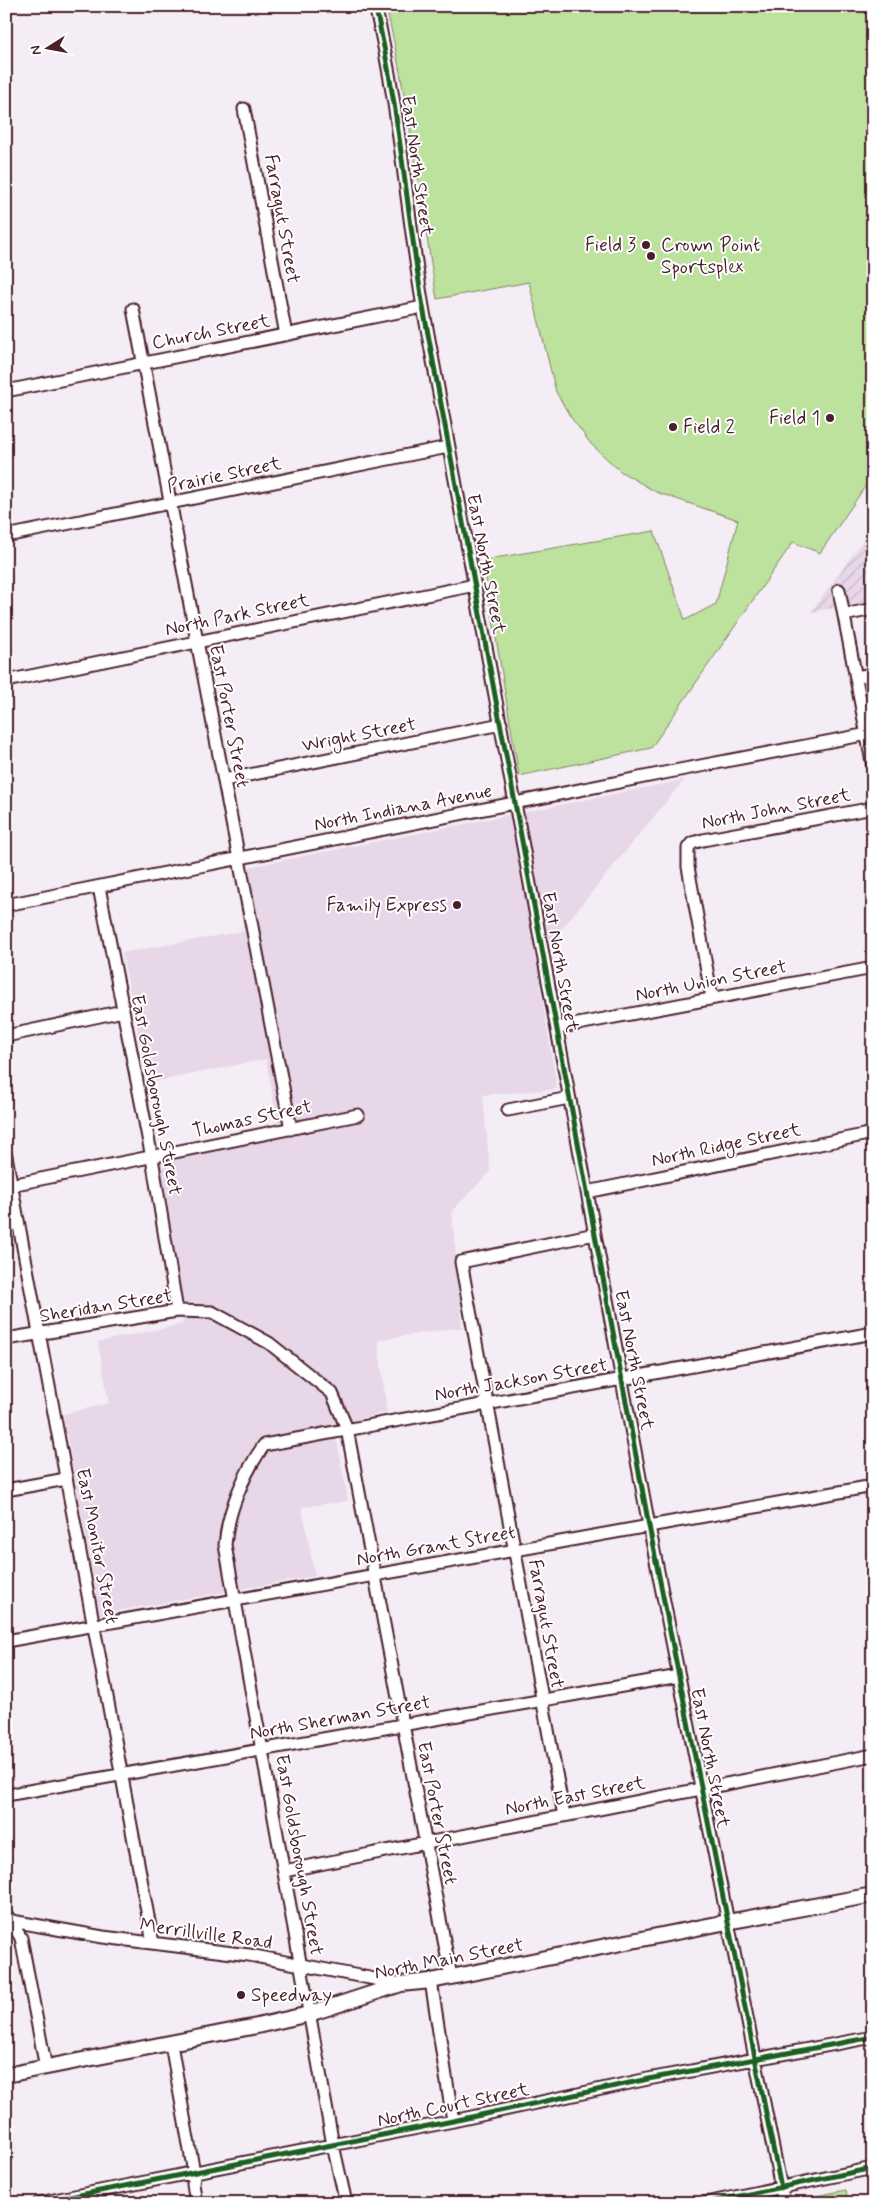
<svg xmlns="http://www.w3.org/2000/svg" width="879" height="2209" viewBox="0 0 879 2209" font-family="Mynerve,sans-serif">
<style>
.built{fill:#e7d7e9}
.industrial{fill:url(#industrial-furrows)}
.grass{fill:#bce29d;stroke:#838064}
.park{fill:url(#park-tufts);stroke:#838064}
.lines{fill:none;stroke-linecap:round;stroke-linejoin:round}
.minor-casing{stroke:#4a1f2b;stroke-width:15}
.major-casing{stroke:#4a1f2b;stroke-width:18}
.minor{stroke:#fff;stroke-width:11}
.major{stroke:#fff;stroke-width:14}
.cycleway-casing{stroke:#fff;stroke-width:8}
.cycleway{stroke:#1b5e20;stroke-width:5}
.poi-dot{fill:#4a1f2b;stroke:#fff;stroke-width:2}
.labels{text-anchor:middle;dominant-baseline:central;stroke-width:4;stroke-linejoin:round;paint-order:stroke}
.street-label{font-size:19px;fill:#4a1f2b;stroke:#fff}
.poi-label{font-size:19px;fill:#4a1f2b;stroke:#fff;text-anchor:end}
</style>
<defs>
<pattern id="industrial-furrows" width="10" height="10" patternUnits="userSpaceOnUse" patternTransform="scale(1.25)"><rect width="10" height="10" fill="#e7d7e9"/><path d="M-1 1l2-2M0 10L10 0M9 11l2-2" fill="none" stroke="#c8b8c8"/></pattern>
<pattern id="park-tufts" width="24" height="20" patternUnits="userSpaceOnUse" patternTransform="scale(1.25)"><rect width="24" height="20" fill="#bce29d"/><path d="M3 7l-1-3M5 7V3M7 7l1-3M15 17l-1-3M17 17v-4M19 17l1-3" fill="none" stroke="#a3c187"/></pattern>
</defs>
<rect width="100%" height="100%" fill="#f4edf5"/>
<filter id="ink" filterUnits="userSpaceOnUse"><feTurbulence type="fractalNoise" baseFrequency=".02" numOctaves="2"/><feDisplacementMap in="SourceGraphic" scale="10" xChannelSelector="R" yChannelSelector="G"/><feConvolveMatrix kernelMatrix="1 2 1 2 8 2 1 2 1" color-interpolation-filters="sRGB"/></filter>
<g filter="url(#ink)">
<path class="built" d="M684,780L536,960L557,1089L483,1095L490,1172L452,1211L462,1327L378,1340L387,1412L334,1425L348,1501L302,1507L315,1576L100,1614L63,1414L109,1403L98,1342L183,1324L160,1160L280,1136L266,1059L149,1083L122,953L244,931L234,870Z"/>
<path class="industrial" d="M873,527V601L811,612Z"/>
<path class="grass" d="M386,6H873V475L820,553L793,542L651,748L519,776L483,560L654,531L685,620L716,604L738,520L656,492L620,471L591,444L570,416L556,392L529,282L437,299C420,201 409,103 386,6Z"/>
<path class="park" d="M846,2190L848,2203H791L790,2201Z"/>
<g class="lines">
<g class="minor-casing">
<path id="minor" d="M375,6C399,105 406,207 423,307L649,1526L784,2203
M244,109L286,335
M133,309L291,1129
M6,391L423,307
M6,536L448,447
M839,590L873,767
M844,615L873,609
M856,677L873,674
M6,681L475,585
M224,780L501,724
M99,887L152,1158L177,1311
M6,905L669,772L873,733
M712,998L688,867V848L692,843L703,840L873,808
M557,1028L873,968
M6,1036L123,1011
M508,1110L569,1098
M6,1156L153,1943
M6,1186L358,1115
M587,1192L873,1133
M6,1339L177,1311L212,1312L269,1343L332,1393L347,1429L451,1977
M6,1490L66,1479
M6,1641L873,1486
M6,1795L679,1676
M564,1816L461,1262L595,1234
M284,1871L873,1755
M9,1918L21,1938L46,2068
M6,1920L103,1937L249,1955L401,1984
M431,1981L453,2121
M171,2044L194,2173L193,2184L196,2203
M39,2203L453,2121L648,2079L873,2037
M346,2203L333,2145L225,1545C228,1510 244,1473 264,1445L873,1333
M706,2203L873,2168"/>
</g>
<g class="major-casing">
<path id="major" d="M6,2075L257,2026L309,2014L401,1984L431,1981L727,1922L873,1895"/>
</g>
<use href="#minor" class="minor"/>
<use href="#major" class="major"/>
<g class="cycleway-casing">
<path id="cycleway" d="M375,6C399,105 406,207 423,307L649,1526L781,2188
M39,2203L453,2121L648,2079L873,2037
M706,2203L873,2168"/>
</g>
<use href="#cycleway" class="cycleway"/>
</g>
</g>
<g class="poi-dot">
<circle cx="646" cy="245" r="5"/>
<circle cx="651" cy="256" r="5"/>
<circle cx="830" cy="418" r="5"/>
<circle cx="673" cy="427" r="5"/>
<circle cx="457" cy="905" r="5"/>
<circle cx="241" cy="1995" r="5"/>
</g>
<g class="labels">
<g class="street-label">
<text transform="translate(417 166) rotate(82)">East North Street</text>
<text transform="translate(282 219) rotate(80)">Farragut Street</text>
<text transform="translate(211 332) rotate(-11)">Church Street</text>
<text transform="translate(224 475) rotate(-12)">Prairie Street</text>
<text transform="translate(486 564) rotate(79)">East North Street</text>
<text transform="translate(237 615) rotate(-12)">North Park Street</text>
<text transform="translate(229 716) rotate(79)">East Porter Street</text>
<text transform="translate(359 735) rotate(-11)">Wright Street</text>
<text transform="translate(403 808) rotate(-11)">North Indiana Avenue</text>
<text transform="translate(776 809) rotate(-11)">North John Street</text>
<text transform="translate(560 962) rotate(80)">East North Street</text>
<text transform="translate(711 981) rotate(-11)">North Union Street</text>
<text transform="translate(156 1095) rotate(79)">East Goldsborough Street</text>
<text transform="translate(252 1119) rotate(-12)">Thomas Street</text>
<text transform="translate(726 1145) rotate(-12)">North Ridge Street</text>
<text transform="translate(106 1306) rotate(-9)">Sheridan Street</text>
<text transform="translate(634 1360) rotate(79)">East North Street</text>
<text transform="translate(521 1380) rotate(-10)">North Jackson Street</text>
<text transform="translate(97 1546) rotate(79)">East Monitor Street</text>
<text transform="translate(436 1546) rotate(-10)">North Grant Street</text>
<text transform="translate(546 1624) rotate(80)">Farragut Street</text>
<text transform="translate(340 1718) rotate(-10)">North Sherman Street</text>
<text transform="translate(710 1758) rotate(79)">East North Street</text>
<text transform="translate(575 1796) rotate(-11)">North East Street</text>
<text transform="translate(437 1813) rotate(79)">East Porter Street</text>
<text transform="translate(299 1855) rotate(80)">East Goldsborough Street</text>
<text transform="translate(206 1934) rotate(8)">Merrillville Road</text>
<text transform="translate(449 1959) rotate(-11)">North Main Street</text>
<text transform="translate(453 2105) rotate(-12)">North Court Street</text>
</g>
<g class="poi-label">
<text x="636" y="245">Field 3</text>
<text x="661" y="245" text-anchor="start">Crown Point<tspan x="661" dy="22">Sportsplex</tspan></text>
<text x="820" y="418">Field 1</text>
<text x="683" y="427" text-anchor="start">Field 2</text>
<text x="447" y="905">Family Express</text>
<text x="251" y="1995" text-anchor="start">Speedway</text>
</g>
</g>
<rect width="879" height="2209" fill="none" stroke="#fff" stroke-width="25"/>
<rect x="12" y="12" width="854" height="2184" fill="none" stroke="#4a1f2b" stroke-width="2" filter="url(#ink)"/>
<g transform="translate(48 48) rotate(259)" stroke="#ffffff" stroke-width="4" paint-order="stroke">
<path d="M0-4L9 19L0 12L-9 19Z" fill="#4a1f2b"/>
<text y="-8" font-size="14" font-weight="bold" text-anchor="middle" fill="#4a1f2b">N</text>
</g>
</svg>
